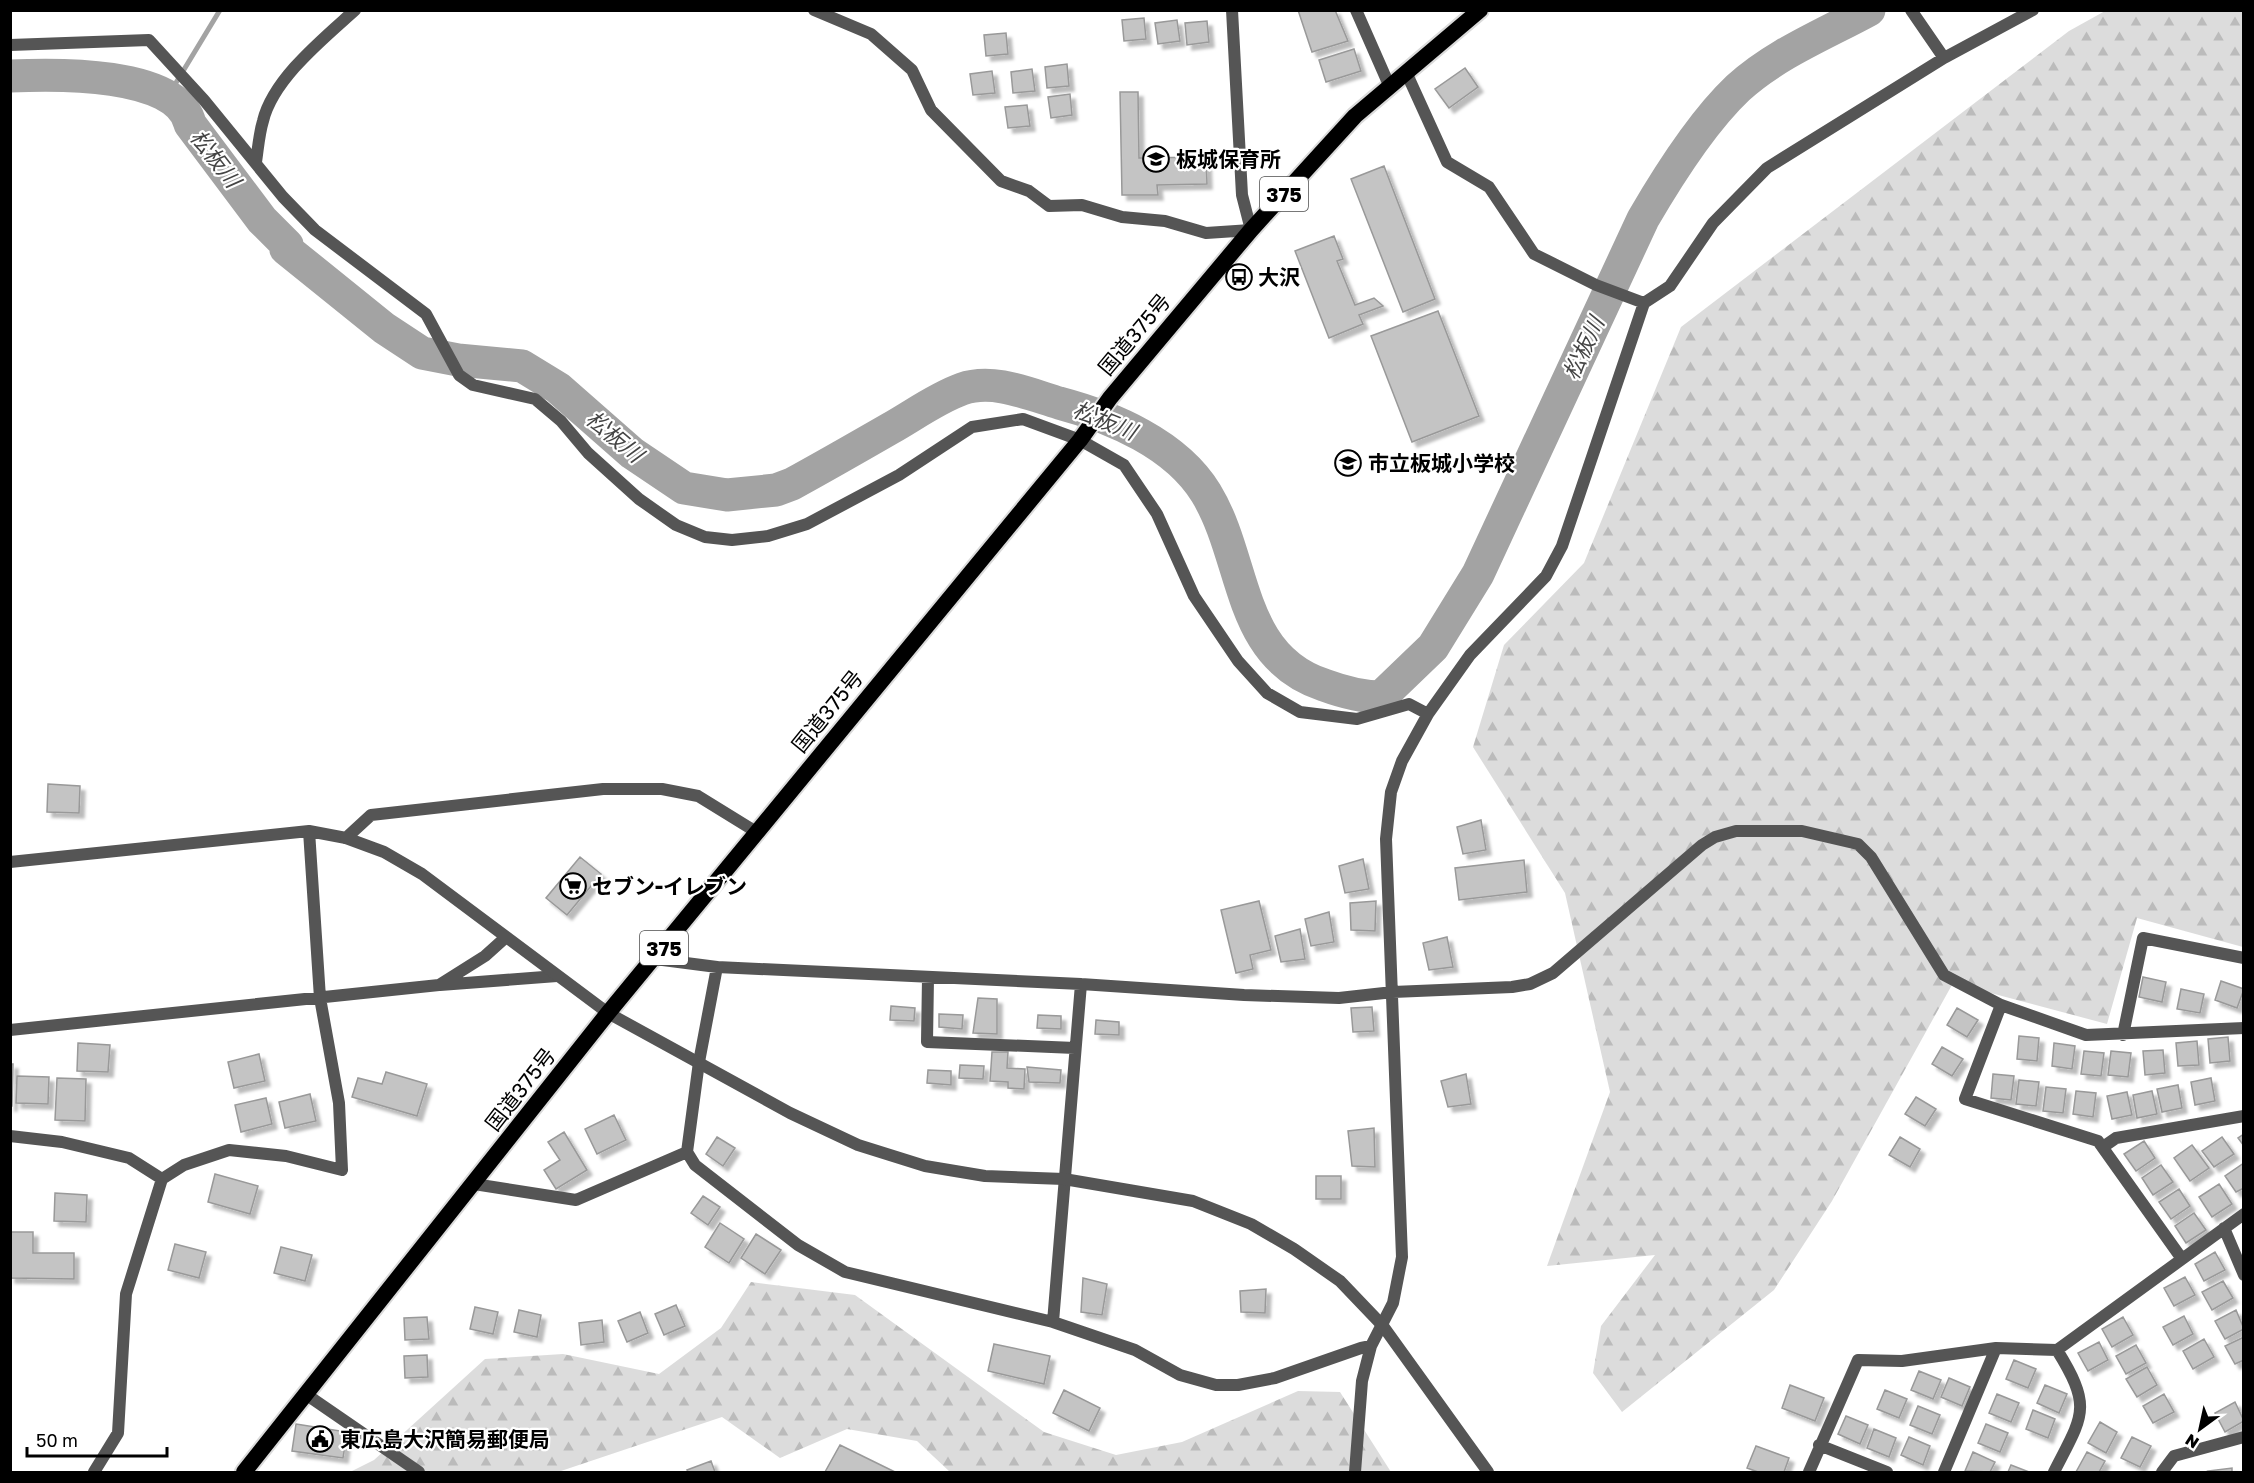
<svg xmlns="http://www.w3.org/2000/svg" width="2254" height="1483" viewBox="0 0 2254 1483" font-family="'Golos Text','Noto Sans JP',sans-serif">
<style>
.forest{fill:url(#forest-firs)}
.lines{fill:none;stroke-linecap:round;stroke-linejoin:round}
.stream{stroke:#a3a3a3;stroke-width:5}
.river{stroke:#a3a3a3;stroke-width:33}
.building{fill:#c4c4c4;stroke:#999;stroke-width:1.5;filter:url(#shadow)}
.trunk-casing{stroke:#dbdbdb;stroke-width:20}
.minor{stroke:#555;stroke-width:12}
.tertiary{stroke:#555;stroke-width:12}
.trunk{stroke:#000;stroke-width:16}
.labels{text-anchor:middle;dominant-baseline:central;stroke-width:4.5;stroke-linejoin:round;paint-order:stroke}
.shield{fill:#fff;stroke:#4c4c4c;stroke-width:1.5}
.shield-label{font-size:20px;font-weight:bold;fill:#000}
.poi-label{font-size:21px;font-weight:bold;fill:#000;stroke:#fff;text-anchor:start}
.street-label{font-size:21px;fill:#000;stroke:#fff}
.water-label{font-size:22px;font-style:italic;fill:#444;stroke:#fff}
</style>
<defs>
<pattern id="forest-firs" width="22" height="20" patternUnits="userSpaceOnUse" patternTransform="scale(1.5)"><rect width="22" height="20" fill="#dcdcdc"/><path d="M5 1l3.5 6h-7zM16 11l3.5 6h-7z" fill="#bbb"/></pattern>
<filter id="shadow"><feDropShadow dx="5" dy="5" stdDeviation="1.5" flood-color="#0004"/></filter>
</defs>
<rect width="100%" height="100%" fill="#fff"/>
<path class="forest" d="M2105,11H2243V947L2137,918L2107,1024L1953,983L1832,1201L1774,1290L1622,1412L1593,1373L1601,1326L1655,1255L1547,1266L1610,1092L1565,893L1473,747L1504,645L1584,563L1681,327L2069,31Z
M751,1282L855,1295L1044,1432L1116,1455L1182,1442L1298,1391L1340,1392L1391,1472H950L917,1441L847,1429L780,1458L722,1417L558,1472H350L374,1460L485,1359L563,1354L659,1374L721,1328Z"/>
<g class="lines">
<path class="stream" d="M168,96L220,10"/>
<path class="river" d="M10,76C53,74 178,71 190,124L262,220L287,245L286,249L384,328L422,353L458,360L522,366L558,388L632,453L684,488L727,495L776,490L792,484C825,466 858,447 891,428C914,415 937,398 962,389C993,378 1029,394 1059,403C1112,417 1176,444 1206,493C1247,560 1236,656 1324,685C1343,692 1361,697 1381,697L1433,647L1478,574L1643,219C1668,176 1702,122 1738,88C1775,54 1825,34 1869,10"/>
</g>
<path class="building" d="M1298,10H1335L1348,41L1312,52Z
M1144,18L1146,39L1124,41L1122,20Z
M1177,20L1180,41L1158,44L1155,23Z
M1207,21L1209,42L1187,45L1185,23Z
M1006,33L1008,54L986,56L984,35Z
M1354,49L1361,71L1326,82L1319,60Z
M1067,64L1069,86L1047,88L1045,67Z
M1465,68L1478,87L1449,108L1435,89Z
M1032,69L1035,91L1013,93L1011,72Z
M992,71L995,93L973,95L970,74Z
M1120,92H1138L1139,158L1206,157L1207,184L1157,185L1158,195H1122Z
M1070,94L1072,115L1051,118L1048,97Z
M1027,105L1030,126L1008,128L1005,107Z
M1384,166L1435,299L1403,312L1351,179Z
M1334,236L1343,259L1337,261L1355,305L1374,298L1383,306L1359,315L1363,324L1329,338L1295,251Z
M1438,311L1479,416L1412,442L1371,336Z
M48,784L80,786L79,813L47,812Z
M1481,820L1486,850L1463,854L1457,827Z
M580,857L601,874L567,915L546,898Z
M1363,859L1369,889L1345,893L1339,866Z
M1524,860L1527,892L1459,900L1455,868Z
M1259,901L1271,950L1250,955L1253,969L1236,973L1221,910Z
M1376,901L1375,931L1351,930L1350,903Z
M1329,912L1334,942L1311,946L1305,919Z
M1300,929L1305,959L1281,962L1275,936Z
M1447,937L1453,967L1429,970L1423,943Z
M2143,977L2166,982L2162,1002L2139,997Z
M2221,981L2244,989L2237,1008L2215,1000Z
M2181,989L2204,994L2200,1013L2177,1009Z
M978,998L997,999V1034L973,1033Z
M891,1006L915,1008L914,1021L890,1020Z
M1372,1007L1374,1031L1353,1032L1351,1008Z
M1957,1008L1978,1020L1967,1037L1947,1025Z
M939,1014L963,1015L962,1029L939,1027Z
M1038,1015L1061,1016V1029L1037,1028Z
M1096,1020L1119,1022V1035L1095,1034Z
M2019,1036L2039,1038L2037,1061L2017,1059Z
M2228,1037L2230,1061L2210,1063L2208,1039Z
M2197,1041L2199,1065L2178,1066L2176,1043Z
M78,1043L110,1045L108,1072L77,1071Z
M2054,1043L2075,1046L2072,1069L2052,1066Z
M1942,1047L1963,1059L1952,1076L1932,1064Z
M2163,1050L2165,1073L2145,1075L2143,1051Z
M2084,1051L2104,1053L2101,1076L2081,1074Z
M2111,1051L2131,1053L2128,1077L2108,1075Z
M992,1052H1008L1007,1068L1025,1069L1024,1089L1008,1088V1082L990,1081Z
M259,1054L265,1081L234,1088L228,1062Z
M10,1064H13L12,1106H10Z
M960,1065L984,1066L983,1079L959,1078Z
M1027,1067L1061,1070L1060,1083L1029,1082Z
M928,1070L951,1071V1085L927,1083Z
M386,1072L427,1084L417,1116L352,1097L358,1078L382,1084Z
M1466,1074L1471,1104L1448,1107L1441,1081Z
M1993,1074L2014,1076L2011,1100L1991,1098Z
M17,1076L49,1077L48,1104L16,1103Z
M57,1078L86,1079L85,1121L55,1120Z
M2211,1078L2215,1101L2195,1105L2191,1082Z
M2019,1080L2039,1082L2036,1106L2016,1104Z
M2178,1085L2182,1108L2162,1112L2157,1089Z
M2046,1087L2066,1089L2063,1113L2043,1111Z
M2076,1091L2096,1093L2093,1117L2073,1114Z
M2152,1091L2157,1114L2137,1118L2133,1095Z
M2127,1092L2132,1115L2112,1119L2107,1096Z
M310,1094L316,1121L285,1128L279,1102Z
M1916,1097L1936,1109L1925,1126L1905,1114Z
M266,1098L272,1124L241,1132L235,1105Z
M614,1115L626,1140L597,1154L585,1129Z
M1374,1128L1375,1167L1352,1166L1348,1131Z
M564,1132L587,1170L556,1189L544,1170L560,1160L548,1142Z
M2244,1134V1146L2238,1138Z
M717,1137L735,1148L723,1166L706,1154Z
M1900,1137L1920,1149L1910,1167L1889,1155Z
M2222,1137L2234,1154L2214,1167L2202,1151Z
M2144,1141L2155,1158L2136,1171L2124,1154Z
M2192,1145L2209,1168L2190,1181L2174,1158Z
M2244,1163V1188L2236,1192L2225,1176Z
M2161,1165L2173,1182L2153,1195L2142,1178Z
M215,1174L258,1186L250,1214L208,1202Z
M1316,1176H1341V1199H1316Z
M2219,1184L2232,1204L2212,1217L2199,1197Z
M2179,1189L2190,1206L2171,1219L2159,1202Z
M55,1193L87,1195L86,1222L54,1221Z
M703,1196L720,1207L708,1225L691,1213Z
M2194,1213L2206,1230L2186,1243L2175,1226Z
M720,1223L744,1239L729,1263L705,1247Z
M10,1232H33V1253H74V1279L10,1278Z
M756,1234L781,1250L765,1274L741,1258Z
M175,1244L206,1252L199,1278L168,1270Z
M281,1247L312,1255L305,1281L274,1273Z
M2215,1252L2225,1270L2204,1281L2195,1264Z
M2185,1277L2195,1295L2174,1306L2164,1288Z
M1083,1278L1107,1284L1102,1315L1081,1312Z
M2223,1281L2233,1298L2212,1310L2202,1292Z
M1266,1289L1265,1313L1241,1312L1240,1291Z
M676,1305L685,1326L664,1335L655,1314Z
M475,1307L498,1312L493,1334L470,1329Z
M519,1310L541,1315L537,1337L514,1332Z
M2236,1310L2244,1329L2225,1339L2215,1321Z
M640,1312L648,1333L627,1342L618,1321Z
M2184,1316L2193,1334L2173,1345L2163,1327Z
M427,1317L429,1339L405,1340L404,1318Z
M2123,1317L2133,1335L2112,1347L2102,1329Z
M602,1320L604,1342L581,1345L579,1323Z
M2244,1337V1360L2235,1364L2225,1346Z
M2204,1339L2214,1357L2193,1369L2183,1351Z
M2099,1342L2108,1360L2088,1371L2078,1353Z
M994,1344L1050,1356L1044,1384L988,1371Z
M2136,1345L2146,1363L2126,1374L2116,1356Z
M427,1355L428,1377L405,1378L404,1356Z
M2014,1360L2036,1369L2028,1388L2006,1379Z
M2147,1367L2157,1385L2137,1397L2126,1379Z
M1919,1371L1941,1380L1933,1399L1911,1390Z
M1949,1378L1970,1387L1962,1406L1941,1397Z
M1790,1385L1824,1398L1815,1421L1782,1408Z
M2045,1385L2067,1394L2059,1413L2037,1403Z
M1064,1390L1100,1408L1089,1431L1053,1413Z
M1885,1390L1907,1399L1899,1418L1877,1409Z
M1997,1394L2019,1403L2011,1422L1989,1413Z
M2164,1394L2174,1412L2153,1423L2143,1406Z
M2235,1402L2244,1421L2225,1432L2215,1413Z
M1918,1406L1940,1415L1932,1434L1910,1425Z
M2033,1410L2055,1419L2048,1438L2026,1429Z
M1846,1416L1868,1425L1860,1444L1838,1434Z
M2100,1422L2117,1432L2106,1453L2088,1443Z
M296,1424L347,1432L343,1458L292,1451Z
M1986,1424L2008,1433L2000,1452L1978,1443Z
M1874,1429L1896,1438L1889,1457L1867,1448Z
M1909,1437L1930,1446L1923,1465L1901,1455Z
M2132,1437L2151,1446L2140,1467L2121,1458Z
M840,1445L895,1472H825Z
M1756,1446L1789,1458L1784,1472H1758L1747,1468Z
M1973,1452L1995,1462L1990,1472L1965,1471Z
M2087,1452L2105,1461L2099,1472H2076Z
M711,1461L715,1472H688L687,1470Z
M2011,1465L2029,1472H2008Z
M2232,1468V1472H2209L2208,1471Z"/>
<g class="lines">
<g class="trunk-casing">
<path id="trunk" d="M244,1472L608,1013L1080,440L1110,398L1251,230L1355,116L1480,10"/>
</g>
<path class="minor" d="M814,10L871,34L912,70L931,110L1001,181L1029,191L1049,206L1082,205L1122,217L1165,221L1206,233L1251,230L1242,195L1232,10
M1356,10L1389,85
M1911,10L1944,58
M10,45L149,40L204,100L283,197L315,230L426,314L459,375L473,385L535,399L561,421L588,453L639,499L676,525L705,537L732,540L768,536L807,524L899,475L972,427L1023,419L1080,440L1124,465L1157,514L1194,596L1238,661L1267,693L1300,712L1357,719L1409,704L1428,714
M1406,72L1447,162L1489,187L1534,254L1596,285L1644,303
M256,162C258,149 259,134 263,121C273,79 323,39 355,10
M10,862L309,831L346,838L371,815L603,789H662L698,796L758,833
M655,959L717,967L1081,984L1244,995L1339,998L1393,992L1512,987L1530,984L1553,973L1702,845L1715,837L1736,831H1802L1858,844L1871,857L1944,975L2001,1005L2086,1035L2244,1028
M717,967L699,1062L687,1152L695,1165L798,1245L845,1272L1053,1322L1135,1350L1180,1375L1216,1385H1238L1275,1378L1361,1348L1371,1346
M928,978L927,1042L1075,1048
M440,985L557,976
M2001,1005L1965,1099L2098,1141L2182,1259
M10,1030L439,985L485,956L505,938
M2123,1035L2143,938L2244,958
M10,1136L62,1142L129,1158L162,1179
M2103,1147L2116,1138L2244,1116
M474,1184L576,1200L687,1152
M2224,1228L2244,1275
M1053,1322L1081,984
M307,1395L419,1472
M1819,1445L1887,1472
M94,1472L118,1433L126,1294L162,1179L184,1165L229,1150L286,1156L342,1170L339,1103L320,998L309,831
M1355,1472L1362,1381L1371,1346L1393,1303L1402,1257L1386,839L1391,792L1402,761L1428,714L1470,655L1546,576L1562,546L1644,303L1670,286L1713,223L1767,168L1944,58L2033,10
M1809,1472L1858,1360L1902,1361L1996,1348L2057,1350L2244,1214
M1944,1472L1996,1348
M2054,1472C2083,1415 2093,1408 2057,1350
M2162,1472L2174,1456L2244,1437"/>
<path class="tertiary" d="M346,838L384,852L422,874L608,1013L790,1113L858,1145L925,1166L985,1176L1064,1179L1193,1201L1251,1224L1294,1249L1340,1281L1383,1326L1488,1472"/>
<use href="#trunk" class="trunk"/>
</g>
<defs>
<g id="school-ring" transform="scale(1.35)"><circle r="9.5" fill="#fff" stroke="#000" stroke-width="1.5"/><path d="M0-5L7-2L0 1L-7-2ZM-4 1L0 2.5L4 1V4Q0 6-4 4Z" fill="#000"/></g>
<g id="bus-ring" transform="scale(1.35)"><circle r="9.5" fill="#fff" stroke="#000" stroke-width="1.5"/><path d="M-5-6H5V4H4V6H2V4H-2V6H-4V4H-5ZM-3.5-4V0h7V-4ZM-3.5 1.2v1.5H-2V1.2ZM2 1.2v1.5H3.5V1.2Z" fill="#000"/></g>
<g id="supermarket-ring" transform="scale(1.35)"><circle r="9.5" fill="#fff" stroke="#000" stroke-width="1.5"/><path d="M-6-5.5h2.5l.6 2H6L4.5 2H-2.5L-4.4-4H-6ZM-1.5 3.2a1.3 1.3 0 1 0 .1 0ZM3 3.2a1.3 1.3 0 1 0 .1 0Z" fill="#000"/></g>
<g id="civic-ring" transform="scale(1.35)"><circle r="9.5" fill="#fff" stroke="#000" stroke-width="1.5"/><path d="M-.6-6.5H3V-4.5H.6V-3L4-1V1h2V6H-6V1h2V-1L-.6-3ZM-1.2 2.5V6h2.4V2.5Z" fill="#000"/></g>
</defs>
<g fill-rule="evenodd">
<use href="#school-ring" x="1156" y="159"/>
<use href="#bus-ring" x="1239" y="277"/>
<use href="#school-ring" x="1348" y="463"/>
<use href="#supermarket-ring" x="573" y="886"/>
<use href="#civic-ring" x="320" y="1439"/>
</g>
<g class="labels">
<g class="shield">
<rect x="1260" y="177" width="48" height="34" rx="4.5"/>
<rect x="640" y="931" width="48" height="34" rx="4.5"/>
</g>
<g class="shield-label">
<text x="1284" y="194">375</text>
<text x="664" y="948">375</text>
</g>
<g class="poi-label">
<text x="1176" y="159">板城保育所</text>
<text x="1258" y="277">大沢</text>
<text x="1368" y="463">市立板城小学校</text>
<text x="592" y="886">セブン-イレブン</text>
<text x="340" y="1439">東広島大沢簡易郵便局</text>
</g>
<g class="street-label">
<text transform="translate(1134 334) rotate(-50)">国道375号</text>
<text transform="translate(827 711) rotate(-51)">国道375号</text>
<text transform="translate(520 1089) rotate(-52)">国道375号</text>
</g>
<g class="water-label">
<text transform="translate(216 158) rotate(52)">松板川</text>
<text transform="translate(1583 348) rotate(-65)">松板川</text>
<text transform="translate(1105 420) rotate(22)">松板川</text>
<text transform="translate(615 436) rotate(40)">松板川</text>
</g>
</g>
<rect width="2254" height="1483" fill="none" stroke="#000000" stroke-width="24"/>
<g transform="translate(2200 1429) rotate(213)" stroke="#ffffff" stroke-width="4.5" paint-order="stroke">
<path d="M0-4.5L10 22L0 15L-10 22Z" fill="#000000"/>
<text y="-9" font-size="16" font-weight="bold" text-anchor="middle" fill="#000000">N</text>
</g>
<path d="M27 1447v9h140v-9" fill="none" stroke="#000000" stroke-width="3"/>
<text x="36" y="1447" font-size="18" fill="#000000" stroke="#ffffff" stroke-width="4.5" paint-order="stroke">50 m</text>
</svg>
